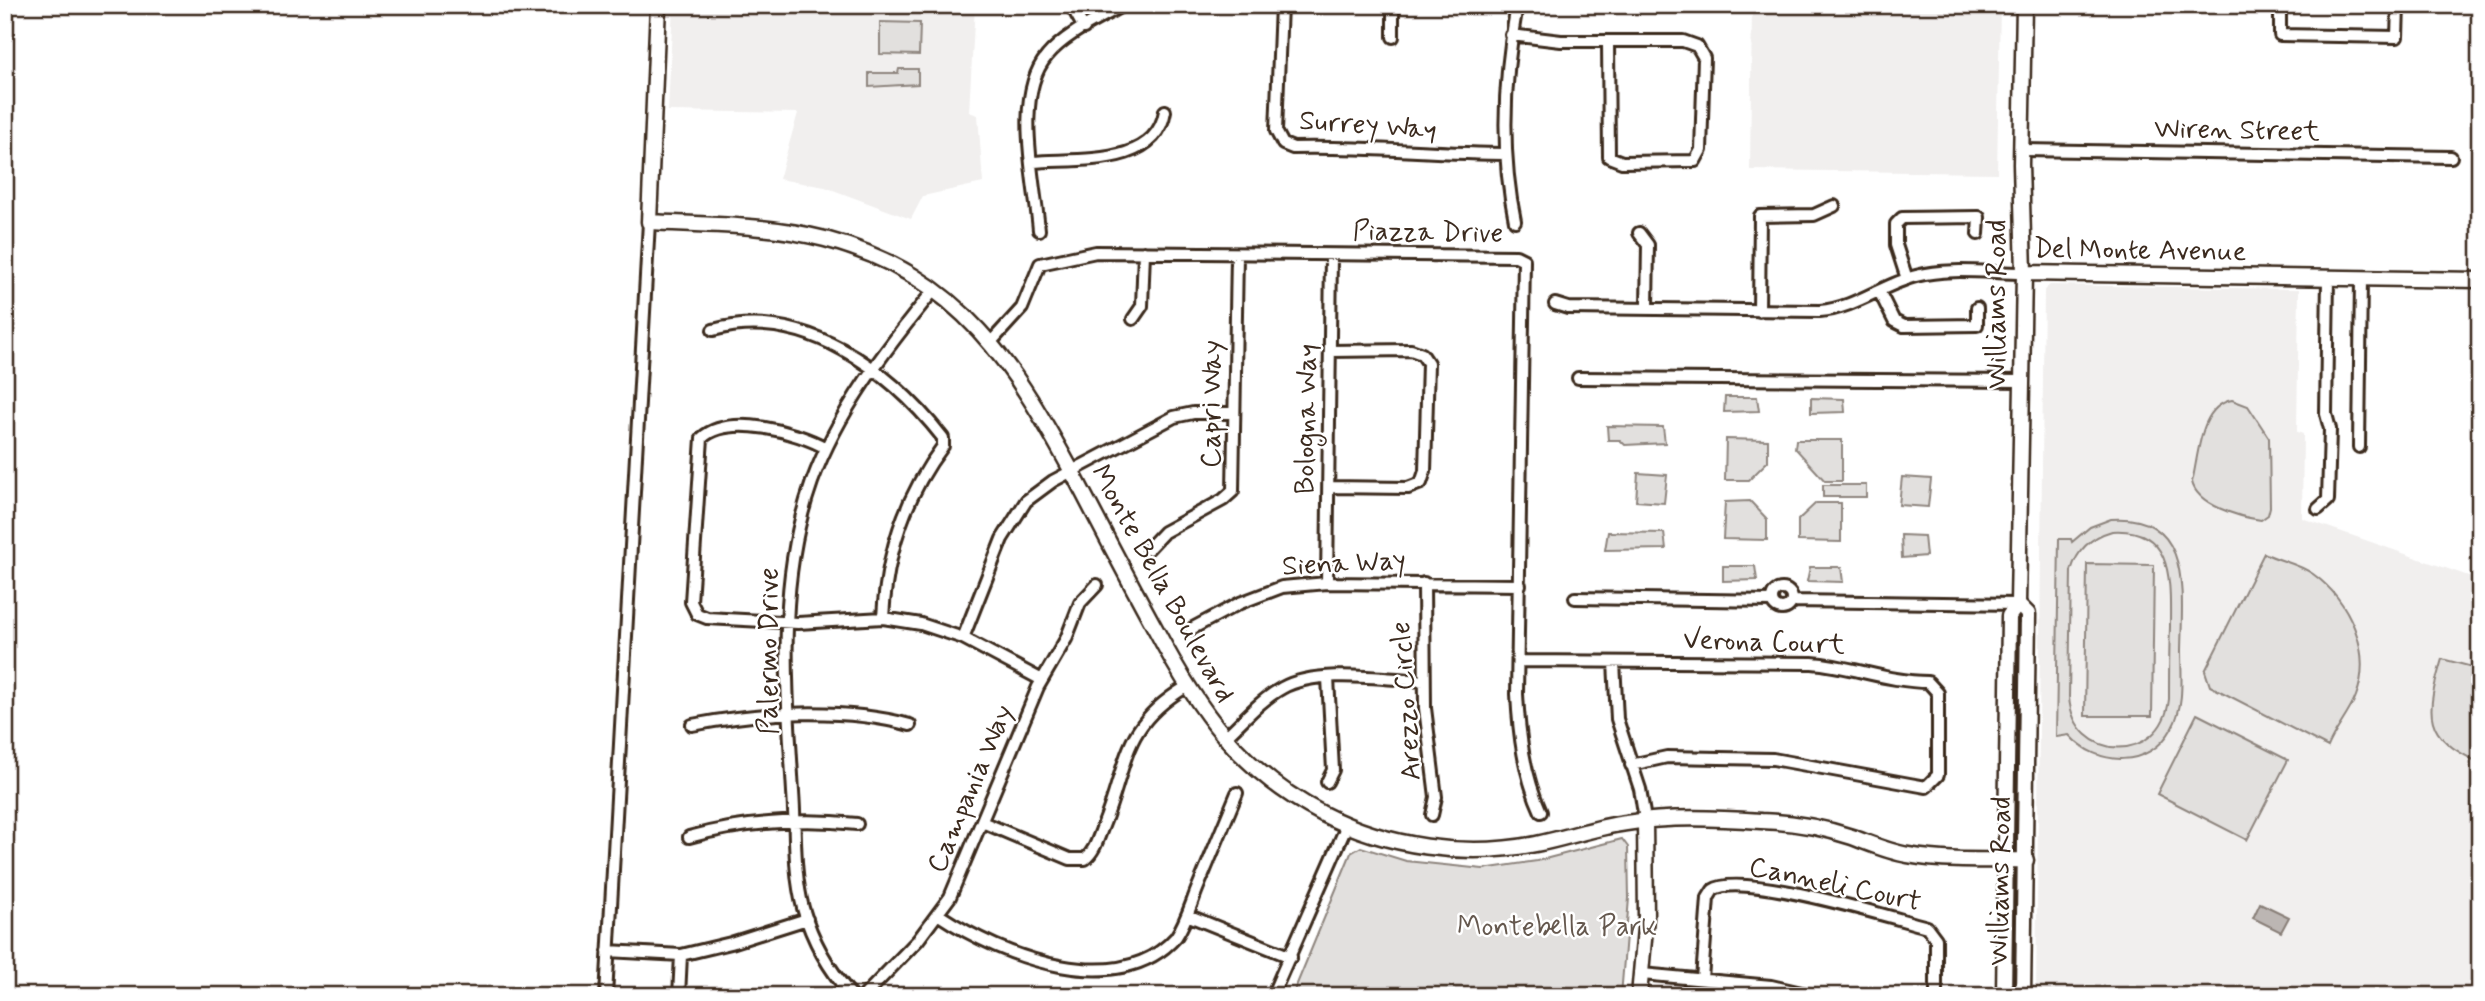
<svg xmlns="http://www.w3.org/2000/svg" width="2485" height="1001" viewBox="0 0 2485 1001" font-family="Mynerve,sans-serif">
<style>
.built{fill:#f1efee}
.green{fill:#e2e0de;stroke:#8e857e;stroke-width:2;fill-rule:evenodd}
.water{fill:#bcb6b3;stroke:#887e77;stroke-width:2}
.lines{fill:none;stroke-linecap:round;stroke-linejoin:round}
.street-casing{stroke:#3b2a1e;stroke-width:16}
.secondary-casing{stroke:#3b2a1e;stroke-width:19}
.street{stroke:#fff;stroke-width:10}
.secondary{stroke:#fff;stroke-width:14}
.labels{text-anchor:middle;dominant-baseline:central;stroke-width:5;stroke-linejoin:round;paint-order:stroke}
.street-label{font-size:28px;fill:#3b2a1e;stroke:#fff}
.park-label{font-size:28px;fill:#65584e;stroke:#fff}
</style>
<rect width="100%" height="100%" fill="#fff"/>
<filter id="ink" filterUnits="userSpaceOnUse"><feTurbulence type="fractalNoise" baseFrequency=".0143" numOctaves="2"/><feDisplacementMap in="SourceGraphic" scale="14" xChannelSelector="R" yChannelSelector="G"/><feConvolveMatrix kernelMatrix="1 2 1 2 8 2 1 2 1" color-interpolation-filters="sRGB"/></filter>
<g filter="url(#ink)">
<path class="built" d="M673,5H975L969,112L978,115L983,183L923,196L911,219L825,187L779,179L798,113L668,111Z
M1752,5H2000L1997,173L1750,170Z
M2050,285L2299,289L2297,432L2303,434L2302,518L2480,580V996H2036L2044,290Z"/>
<path class="green" d="M880,22L920,23L919,55L880,54Z
M899,69H918V84L869,87V73H898Z
M1725,397H1757L1759,411L1724,412Z
M1811,398L1844,399L1845,412L1811,413Z
M2232,400L2248,406L2269,438L2270,507L2268,515L2261,520C2239,517 2197,505 2192,482C2199,455 2199,406 2232,400Z
M1607,426L1663,427L1665,443L1625,445L1620,440H1608Z
M1726,439L1768,440V461L1749,480H1725Z
M1796,440H1842V481H1825L1795,448Z
M1638,473L1667,475L1664,503L1636,501Z
M1902,477L1931,479L1928,507L1899,505Z
M1823,485H1866V497H1823Z
M1750,501L1767,519V540L1723,539L1725,502Z
M1816,503H1841V542L1798,541V520Z
M2111,519C2193,513 2182,594 2181,650C2181,675 2185,705 2172,728C2150,769 2097,767 2069,735L2056,737L2059,539H2071L2072,542L2090,527ZM2112,531C2175,527 2170,583 2170,627C2169,651 2169,675 2169,699C2162,764 2074,764 2069,697L2071,571C2077,550 2091,537 2112,531Z
M1608,532L1664,533L1666,549L1605,550Z
M1901,535L1924,536L1926,556L1902,558Z
M2264,553C2279,561 2298,563 2313,574C2349,600 2373,651 2356,696C2349,715 2335,729 2328,747L2210,686L2205,671Z
M2087,564L2154,565L2152,716H2085Z
M1723,566H1755L1757,580L1723,581Z
M1810,567H1841L1843,582L1807,581Z
M2442,659L2480,669V763C2421,736 2426,714 2442,659Z
M2197,714L2288,760L2247,840L2157,794Z
M1622,839L1628,847L1629,898L1621,996H1292L1351,853L1361,847L1406,861L1483,869L1537,861Z"/>
<path class="water" d="M2260,903L2289,917L2281,932L2253,918Z"/>
<g class="lines">
<g class="street-casing">
<path id="street" d="M1071,5L1084,28
M1281,5L1276,131L1283,144L1293,148C1365,146 1435,154 1506,154
M2280,5V35L2397,37L2398,5
M1511,35L1561,41H1683L1697,46L1704,58L1701,150L1695,161L1622,162L1609,157L1608,42
M1393,37V5
M2022,150L2451,157
M1033,162C1077,158 1156,168 1165,111
M1515,221C1500,150 1504,76 1517,5
M1039,230C1035,182 1013,95 1047,56C1066,33 1098,20 1123,5
M1639,233L1648,245L1647,308
M1907,279L1896,245V224L1902,218L1979,217L1978,234
M1879,291L1894,321L1904,326L1977,325V308
M1555,304L1568,308L1820,311C1855,308 1882,285 1916,276C1949,267 1989,273 2024,273
M1759,311L1760,216L1814,215L1834,206
M1133,319L1142,306L1144,252
M713,330C803,305 890,370 943,438V446C905,496 886,556 883,618
M991,342L1022,308L1040,264L1096,252L1516,256L1524,260L1517,694C1519,734 1524,775 1541,812
M1578,378L2022,381
M2359,447L2361,278
M826,448C798,432 729,413 702,438L691,602L697,614L707,618L798,623L883,618L921,624L963,638L1042,680
M1329,487L1408,488L1421,483L1425,471L1428,363L1422,354L1411,350L1330,351
M2318,509L2328,500L2330,429L2326,414L2328,278
M1148,549L1164,532L1223,500L1233,491L1237,255
M1327,583L1331,255
M1424,583L1425,708L1436,797L1432,815
M1772 599a10 10 0 1 1 20 0a10 10 0 1 1-20 0Z
M1575,598L1772,601
M1792,601L2018,604
M1191,629L1240,603L1282,587L1327,583L1520,585
M963,638L1002,539L1026,501L1053,481L1174,417L1193,413H1234
M1518,661L1812,663C1852,666 1888,682 1928,682L1938,693V775L1926,787L1773,759L1667,757L1631,765
M1614,662L1617,719L1640,789L1645,820
M692,725C759,712 844,707 910,725
M1224,738C1243,721 1260,700 1282,688C1318,668 1383,679 1424,681
M1327,782L1333,770L1328,678
M982,822L1070,859H1085C1095,851 1098,838 1103,826C1129,762 1120,727 1186,687
M689,837C741,822 803,818 857,824
M939,915C1004,958 1119,1001 1176,937C1186,922 1191,904 1198,887C1211,856 1224,824 1237,793
M1187,915L1291,957
M608,951L681,955L731,943L807,919
M1642,974L1771,986L1815,996
M1702,979L1708,898L1713,890C1740,871 1890,917 1927,927L1936,939V996
M606,996L649,222
M679,996L681,955
M852,996C830,971 812,940 803,908C793,870 796,831 793,792C787,687 776,583 812,482C838,411 886,348 934,290
M864,996L918,940L950,897L1038,687L1066,639L1080,603L1097,585
M1272,996L1347,825"/>
</g>
<g class="secondary-casing">
<path id="secondary" d="M658,5L649,222C707,225 768,224 825,239C961,275 1015,366 1077,481C1103,531 1129,581 1156,630C1198,710 1240,771 1323,814C1387,847 1465,858 1536,844C1567,838 1596,827 1626,823C1670,816 1717,818 1761,821C1792,822 1823,827 1852,837C1871,844 1889,852 1908,855C1947,862 1987,860 2026,860
M2024,273L2480,280
M2018,604L2028,614L2023,996
M1639,996L1646,917L1645,820
M2004,996L2009,616L2018,604L2024,273L2021,164L2024,5"/>
</g>
<use href="#street" class="street"/>
<use href="#secondary" class="secondary"/>
</g>
</g>
<g class="labels">
<g class="street-label">
<text transform="translate(1368 126) rotate(4)">Surrey Way</text>
<text transform="translate(2237 131) rotate(1)">Wiren Street</text>
<text transform="translate(1428 233) rotate(1)">Piazza Drive</text>
<text transform="translate(2140 251) rotate(1)">Del Monte Avenue</text>
<text transform="translate(1997 304) rotate(-90)">Williams Road</text>
<text transform="translate(1212 404) rotate(-90)">Capri Way</text>
<text transform="translate(1307 419) rotate(-89)">Bologna Way</text>
<text transform="translate(1344 564) rotate(-3)">Siena Way</text>
<text transform="translate(1162 584) rotate(61)">Monte Bella Boulevard</text>
<text transform="translate(1764 643) rotate(2)">Verona Court</text>
<text transform="translate(769 651) rotate(-90)">Palermo Drive</text>
<text transform="translate(1407 701) rotate(-94)">Arezzo Circle</text>
<text transform="translate(971 789) rotate(-67)">Campania Way</text>
<text transform="translate(2001 881) rotate(-89)">Williams Road</text>
<text transform="translate(1835 885) rotate(12)">Canneli Court</text>
</g>
<g class="park-label">
<text x="1557" y="927">Montebella Park</text>
</g>
</g>
<rect width="2485" height="1001" fill="none" stroke="#fff" stroke-width="28"/>
<rect x="14" y="14" width="2457" height="973" fill="none" stroke="#3b2a1e" stroke-width="2.5" filter="url(#ink)"/>
</svg>
